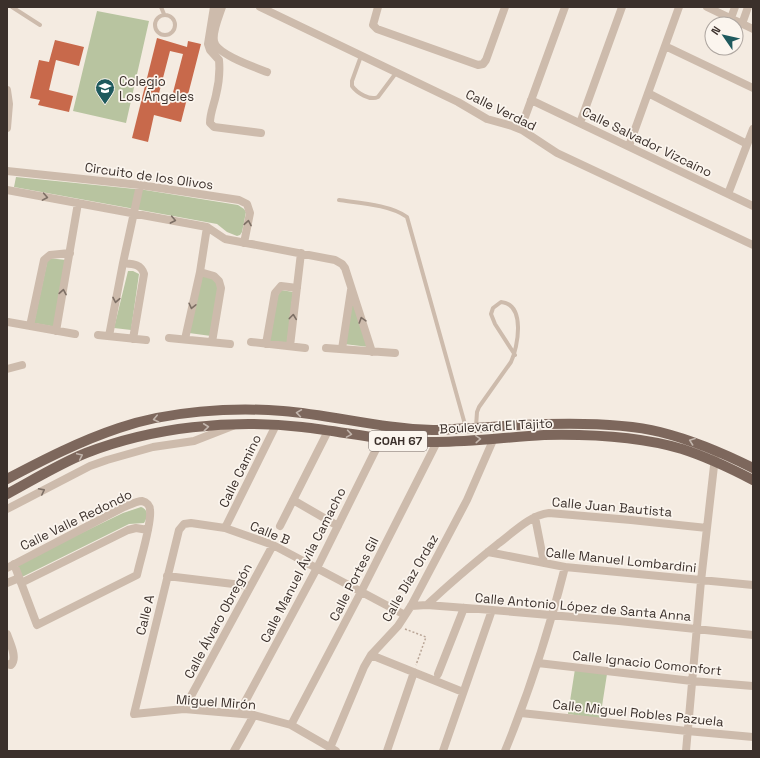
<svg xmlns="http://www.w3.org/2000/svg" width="760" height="758" viewBox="0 0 760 758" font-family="'Space Grotesk',sans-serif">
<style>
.green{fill:#b8c4a0}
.building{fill:#c8694b;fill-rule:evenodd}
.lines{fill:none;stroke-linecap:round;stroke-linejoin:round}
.path{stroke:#b9a596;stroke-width:1.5;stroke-dasharray:2 2;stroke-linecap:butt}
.service{stroke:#cdbbac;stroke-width:4}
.minor{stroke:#cdbbac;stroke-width:8}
.primary{stroke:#7d675c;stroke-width:10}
.oneway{stroke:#7d6f65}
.oneway2{stroke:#c2b5ac}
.labels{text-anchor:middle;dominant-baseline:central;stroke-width:3.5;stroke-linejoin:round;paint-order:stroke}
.shield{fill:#fbf5ee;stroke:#756b66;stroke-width:1}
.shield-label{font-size:12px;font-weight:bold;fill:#3b302b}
.poi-label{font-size:13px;fill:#3b302b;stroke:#fbf5ee;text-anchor:start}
.street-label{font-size:13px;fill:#3b302b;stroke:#fbf5ee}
</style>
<rect width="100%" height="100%" fill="#f4ebe1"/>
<path class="green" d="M97,11L149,21L126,123L73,111Z
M16,177L145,190L238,205L244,209L246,212L242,232L240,235L237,236L227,232L217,224L14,187Z
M48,258L66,260L56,327L34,323Z
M128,271H133L139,274L131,330L114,328Z
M202,274L212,276L218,286L211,336L189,333Z
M281,290L293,292L287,344L269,342L278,295Z
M352,297L369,347L344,344Z
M141,507C149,510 148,517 144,523L129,524L22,577L17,564L123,513Z
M575,669L607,674L600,719L568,714Z"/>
<path class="building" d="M157,38L187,47L188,41L201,44L181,122L154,115L148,142L132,138ZM170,51L183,54L170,104L157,101Z
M55,40L84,47L79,66L56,60L49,90L73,96L69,112L38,105L40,100L30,98L39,60L49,62Z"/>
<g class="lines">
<path class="path" d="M405,629L426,637L416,665"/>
<path class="service" d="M12,7L40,25
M161,7L164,14
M155 25a10 10 0 1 1 20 0a10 10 0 1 1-20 0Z
M361,56L352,81V86C357,93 370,101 378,97L396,73
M339,200C360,203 391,205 407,217L466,428
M476,427L477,412L479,407L511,362C518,347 526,304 501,302L493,308L491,314L495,324L515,355"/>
<path class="minor" d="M214,7L208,44L210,50L219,60C220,71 219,83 216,95C214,105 210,113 210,123L214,127L261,133
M222,7C219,16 212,32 214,41C216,54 254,67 267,72
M260,7L458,102L487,119L512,126L522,130L557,153L753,245
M378,7L373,25L377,29L478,65L483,64L486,60L505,7
M707,7L753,29
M731,18L735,7
M742,24L748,7
M665,46L753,88
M7,90L9,104L7,128
M648,93L747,144
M531,100L753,206
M525,117L565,7
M580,123L622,7
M629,146L679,7
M7,171L140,185L239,200L247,204L250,213L244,243
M7,190L207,227L225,239L335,260L342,264L345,268L372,352
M728,194L753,129
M123,263C133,264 141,264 144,274L133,339
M200,272L214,276L219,281L221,288L212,342
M8,322L75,334
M30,326L44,260L50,255L70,253
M56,331L78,203
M98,335L146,340
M109,336L123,263L140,185
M169,338L230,344
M185,339L200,272L207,227
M251,342L305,348
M266,344L275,293L281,286L297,288
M290,346L301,253
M326,348L395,353
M342,349L351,290
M7,369L22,365
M293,500L338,526
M7,509L90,466L107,460L153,447L194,441L235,425
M535,517L544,563
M280,526L328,431
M225,528L276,425
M488,552L565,567L753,585
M7,568L124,507C129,505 137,501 142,501C147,502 150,506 150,510C152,524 140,560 137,575L37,625L14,564
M167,576L250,586
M7,583L19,578
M21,583L128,530L136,528L148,530
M427,605C450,583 474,563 499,543C514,532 530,515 549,513L631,520L707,528
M411,606L427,605L492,610L619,621L753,635
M7,634C10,643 18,658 11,665L7,664
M371,655L463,692
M538,663L692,681L753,686
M438,674L464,608
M184,709L273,545
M239,713L317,568L387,427
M521,713L687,731L753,737
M291,725L361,592L437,442
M330,748L364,667L371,655L398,626L411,606L467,500L494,438
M234,751L254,715
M336,751L291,725L254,715L184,709L134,714L179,530L184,524L191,523L225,528L273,545L405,615
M387,751L414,672
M443,751L492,610
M505,751C530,690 549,631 565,567
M686,751L701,581L715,457"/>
<path class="primary" d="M7,479C43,460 80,441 119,428C168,411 232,407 283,411C333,415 382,429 433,430C447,430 461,428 475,428C498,426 521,425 544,424C580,423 625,423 660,432C692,440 723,453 753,468
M7,494C33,480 59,464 86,453C153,427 231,419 302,427C348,432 390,443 436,442C472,442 508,437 544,435C590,434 638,436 682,449C707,457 730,468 753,480"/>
</g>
<defs><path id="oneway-chevron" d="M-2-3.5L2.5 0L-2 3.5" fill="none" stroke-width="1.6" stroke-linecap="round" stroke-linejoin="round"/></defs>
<g class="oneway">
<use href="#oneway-chevron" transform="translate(45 197) rotate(10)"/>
<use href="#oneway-chevron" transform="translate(173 220) rotate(11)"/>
<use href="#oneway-chevron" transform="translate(248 223) rotate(-80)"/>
<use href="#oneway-chevron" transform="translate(63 292) rotate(-80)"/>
<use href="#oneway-chevron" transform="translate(116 300) rotate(101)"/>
<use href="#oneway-chevron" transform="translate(192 306) rotate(103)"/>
<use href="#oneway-chevron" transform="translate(293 317) rotate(-83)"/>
<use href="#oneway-chevron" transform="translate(362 320) rotate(-107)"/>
<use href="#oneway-chevron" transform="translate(42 491) rotate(-27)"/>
</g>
<g class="oneway2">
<use href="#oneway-chevron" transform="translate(299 413) rotate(-172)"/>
<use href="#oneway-chevron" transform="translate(156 419) rotate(167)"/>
<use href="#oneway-chevron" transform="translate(206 427) rotate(-6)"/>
<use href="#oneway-chevron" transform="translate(349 434) rotate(9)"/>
<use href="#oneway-chevron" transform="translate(478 439) rotate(-4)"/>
<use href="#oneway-chevron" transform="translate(692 441) rotate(-160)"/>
<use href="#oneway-chevron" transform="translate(80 456) rotate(-25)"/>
</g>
<defs>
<g id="school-pin" transform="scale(1)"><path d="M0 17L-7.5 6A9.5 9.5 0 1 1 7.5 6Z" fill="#1f5a5e" stroke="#fbf5ee"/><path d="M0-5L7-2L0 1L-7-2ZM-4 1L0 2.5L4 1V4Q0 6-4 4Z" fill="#fff"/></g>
</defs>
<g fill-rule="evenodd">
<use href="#school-pin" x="105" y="88"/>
</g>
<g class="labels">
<rect class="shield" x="369" y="431" width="58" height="20" rx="3"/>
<g class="shield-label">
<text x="398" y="441">COAH 67</text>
</g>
<g class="poi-label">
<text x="119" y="81">Colegio<tspan x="119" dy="15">Los Angeles</tspan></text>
</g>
<g class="street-label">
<text transform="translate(501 110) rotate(26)">Calle Verdad</text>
<text transform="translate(647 142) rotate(26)">Calle Salvador Vizcaíno</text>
<text transform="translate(149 176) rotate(8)">Circuito de los Olivos</text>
<text transform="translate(496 426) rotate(-3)">Boulevard El Tajito</text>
<text transform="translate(240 471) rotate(-64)">Calle Camino</text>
<text transform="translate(612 507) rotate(5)">Calle Juan Bautista</text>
<text transform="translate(76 520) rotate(-26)">Calle Valle Redondo</text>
<text transform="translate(270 533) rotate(22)">Calle B</text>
<text transform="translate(621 560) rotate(6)">Calle Manuel Lombardini</text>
<text transform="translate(303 565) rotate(-63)">Calle Manuel Ávila Camacho</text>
<text transform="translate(410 578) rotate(-60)">Calle Díaz Ordaz</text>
<text transform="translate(354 579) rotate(-63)">Calle Portes Gil</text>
<text transform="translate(583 607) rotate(5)">Calle Antonio López de Santa Anna</text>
<text transform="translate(145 615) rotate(-76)">Calle A</text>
<text transform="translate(218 621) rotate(-62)">Calle Álvaro Obregón</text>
<text transform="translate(647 663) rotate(6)">Calle Ignacio Comonfort</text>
<text transform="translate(216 702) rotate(4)">Miguel Mirón</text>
<text transform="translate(638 713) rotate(6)">Calle Miguel Robles Pazuela</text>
</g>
</g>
<rect width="760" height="758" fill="none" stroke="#3b302b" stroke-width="16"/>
<g transform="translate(724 36) rotate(304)"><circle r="19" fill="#fbf5ee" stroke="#aea6a0"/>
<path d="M0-3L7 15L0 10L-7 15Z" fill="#1f5a5e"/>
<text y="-6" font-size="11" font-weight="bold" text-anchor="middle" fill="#3b302b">N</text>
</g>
</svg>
